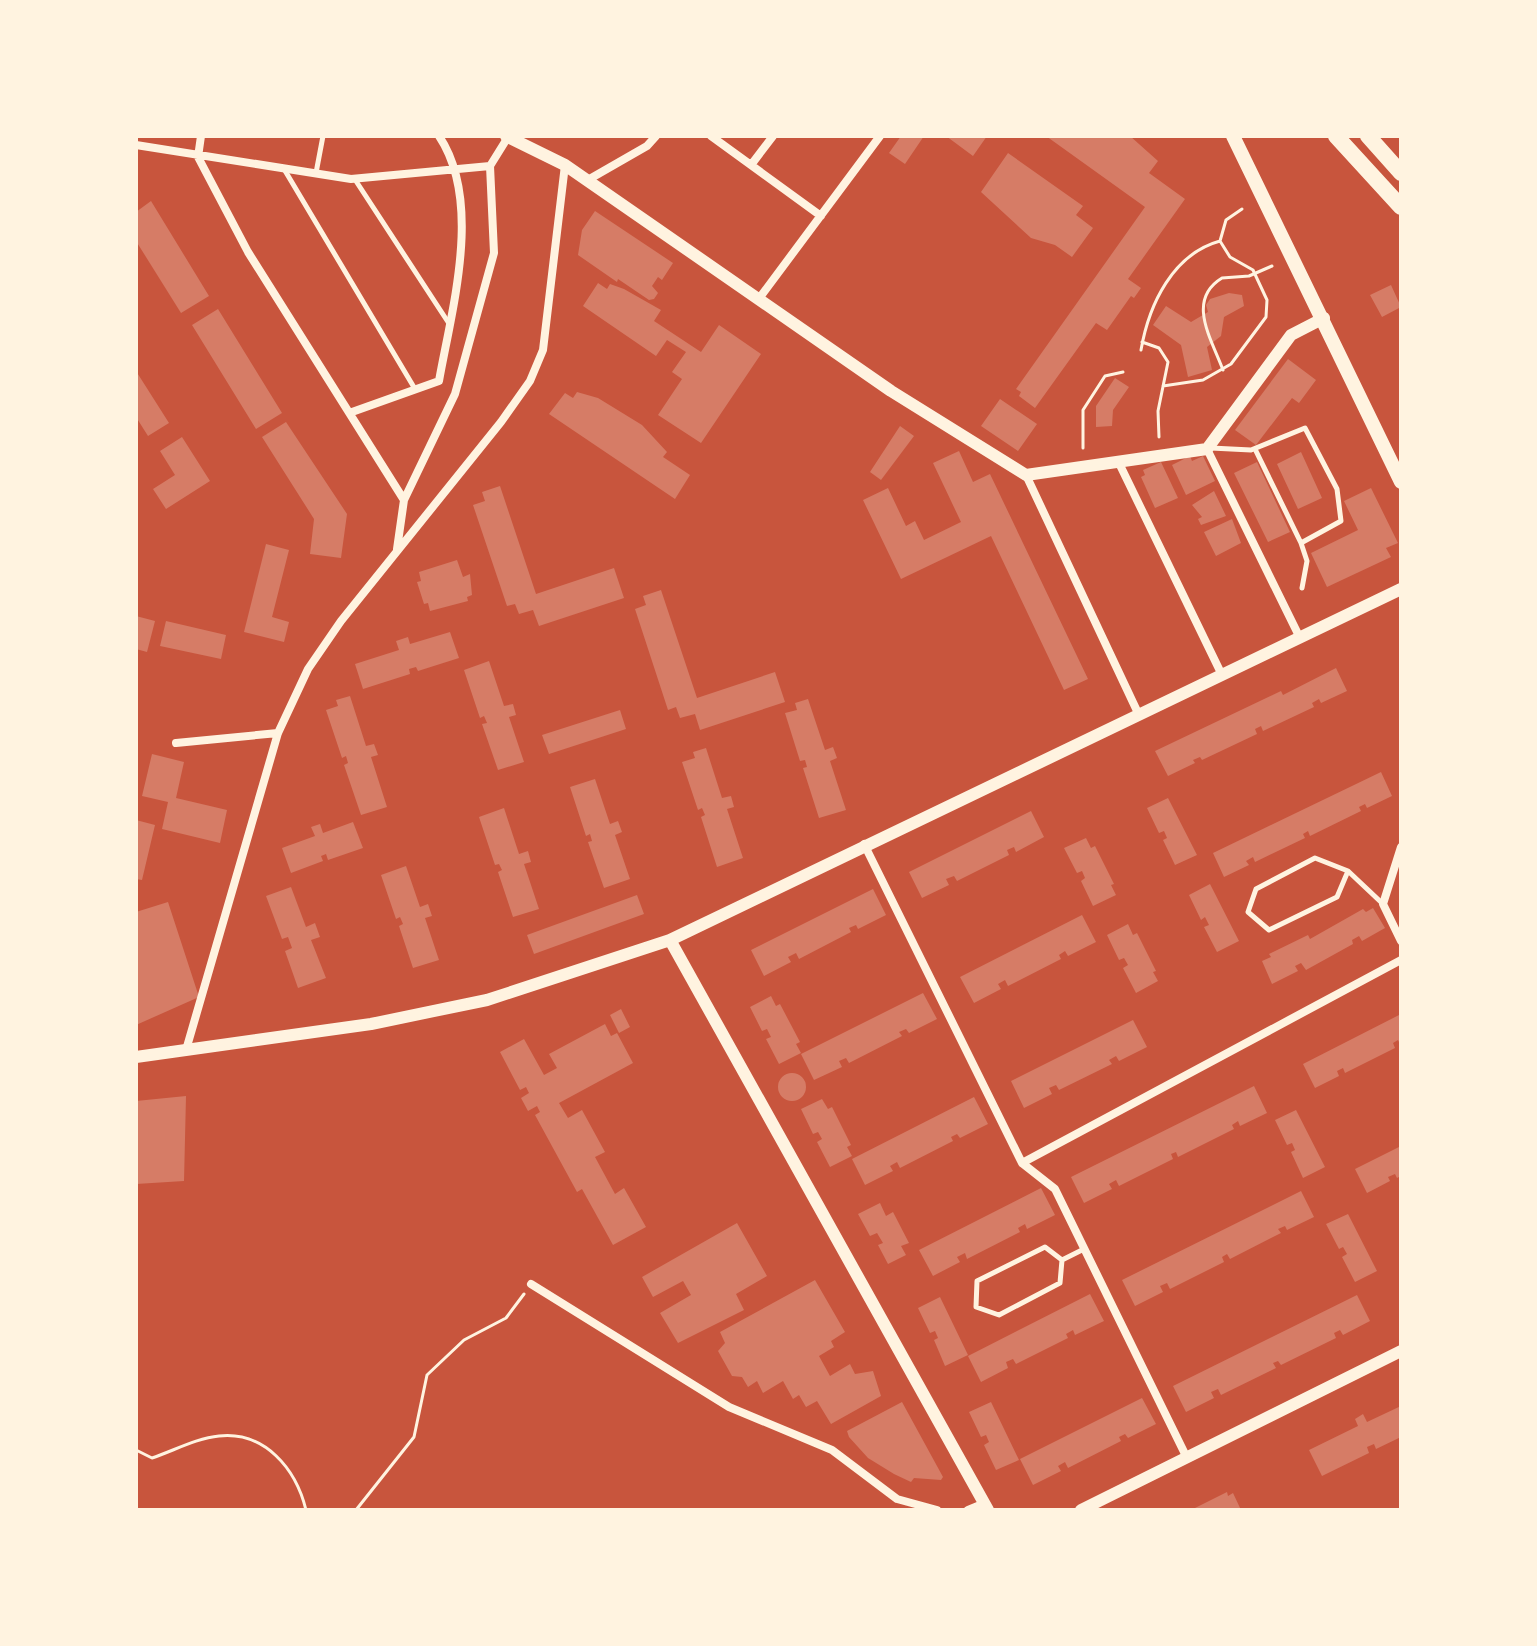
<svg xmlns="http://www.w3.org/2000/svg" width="1537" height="1646" viewBox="0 0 1537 1646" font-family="'Alegreya Sans',sans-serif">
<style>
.building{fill:#d67c66}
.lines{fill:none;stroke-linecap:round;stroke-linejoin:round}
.path{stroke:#fff3e0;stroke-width:3}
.service{stroke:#fff3e0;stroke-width:5}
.minor{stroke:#fff3e0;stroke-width:8}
.tertiary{stroke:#fff3e0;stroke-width:12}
.secondary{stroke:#fff3e0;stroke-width:14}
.trunk{stroke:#fff3e0;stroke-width:16}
</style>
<rect width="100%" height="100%" fill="#c8553d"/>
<path class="building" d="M901,136H924L905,164L889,153Z
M946,136H987L973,156Z
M1046,136H1130L1158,161L1149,173L1185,199L1128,279L1141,288L1134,298L1131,296L1107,330L1096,323L1035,408L1019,396L1021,392L1016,389L1145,207Z
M1008,153L1083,206L1076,215L1093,228L1072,257L1055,245L1031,238L981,192Z
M151,201L209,296L181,313L136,241V212Z
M595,211L673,263L662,280L658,277L652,286L658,293L654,299L649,300L618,279L617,282L578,255L582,230Z
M598,283L607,289L610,284L624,289L661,310L654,321L701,352L719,325L761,354L701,443L658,415L682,379L672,372L686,352L667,340L656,356L583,306Z
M1391,285L1401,307L1382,317L1370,295Z
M1229,293L1242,295L1244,306L1224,317L1221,336L1207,347L1212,370L1188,377L1181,345L1153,325L1166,306L1191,322L1208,312L1206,305L1210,299Z
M218,309L282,413L256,429L192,325Z
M1288,359L1316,380L1299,403L1292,398L1256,445L1235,430Z
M136,371L169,423L148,436L136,417Z
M1115,378L1129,387L1113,410L1112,426L1096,427V406Z
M577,392L598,398L642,425L667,452L663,457L690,475L675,499L549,414L565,393L573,398Z
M1000,399L1037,424L1018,451L981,426Z
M286,422L347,514L341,558L310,554L314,519L262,437Z
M900,426L914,436L881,480L870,472Z
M182,437L210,481L166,509L153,489L175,475L160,451Z
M959,451L973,482L990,474L1088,679L1064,690L991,536L901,579L863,500L888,488L906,526L915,521L924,540L961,522L933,463Z
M1301,452L1322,498L1298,509L1277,464Z
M1190,456L1192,461L1203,456L1215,481L1186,495L1172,465Z
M1161,462L1178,498L1155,508L1141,477L1145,475L1143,470Z
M1257,462L1290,532L1268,542L1234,473Z
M500,486L536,594L614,568L624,598L539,626L533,610L519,614L515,604L507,606L473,505L485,501L482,492Z
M1371,488L1398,543L1386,548L1391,557L1327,587L1311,553L1358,530L1344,501Z
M1214,491L1226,516L1201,525L1198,519L1202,517L1192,505Z
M1232,519L1241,543L1216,556L1204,532Z
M266,544L289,550L272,617L289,622L284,642L244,632Z
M457,560L463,577L470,574L472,595L467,597L468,601L430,611L428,603L424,604L417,582L421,581L419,572Z
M661,590L697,698L775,672L785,702L700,730L695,714L680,718L676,707L668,710L635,609L646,605L643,596Z
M136,616L155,621L147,652L136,649Z
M166,621L226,635L221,659L160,646Z
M450,632L459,658L418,671L416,667L409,669L410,674L363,689L355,664L399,650L396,641L408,637L410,644Z
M489,661L504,706L513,704L516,715L509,717L524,762L498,770L482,724L487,723L484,716L480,718L464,670Z
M1336,668L1347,691L1321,703L1319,699L1312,703L1314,707L1263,731L1261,726L1255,729L1257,734L1202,760L1200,757L1193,760L1195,763L1168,776L1155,751L1281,691L1283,695Z
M350,696L366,746L374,744L378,755L371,757L387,807L361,815L344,765L348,763L346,756L342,758L326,710L338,706L336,700Z
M808,699L825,750L833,747L837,758L830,761L846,810L819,818L803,768L807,767L805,760L800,761L785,713L797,710L795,703Z
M620,710L626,729L549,754L542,735Z
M706,748L722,798L731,796L734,807L727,809L743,858L717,867L701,817L705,815L702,808L698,810L682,762L695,758L693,752Z
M152,754L184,762L176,798L227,810L220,843L162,829L168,802L142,796Z
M1381,772L1392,796L1367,808L1365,804L1359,807L1361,811L1310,836L1308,831L1303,834L1305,838L1255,862L1253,857L1246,861L1249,865L1224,877L1213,853Z
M595,779L610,824L618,821L622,832L615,835L630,879L604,888L588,842L592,841L590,834L586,836L570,787Z
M1168,798L1197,855L1175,865L1163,840L1167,838L1164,831L1159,833L1147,808Z
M504,808L519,854L528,851L531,862L524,864L539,909L513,917L498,872L502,870L499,864L495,865L479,817Z
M1031,811L1044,837L1016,852L1014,847L1007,850L1009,855L957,881L954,876L946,879L949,885L922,898L909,872Z
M136,820L155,825L142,880L136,879Z
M353,822L363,848L328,860L326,854L321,856L323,861L291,873L282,848L315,836L311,827L320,824L323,833Z
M1086,838L1091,848L1095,846L1114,884L1111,885L1116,895L1093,906L1081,881L1085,878L1082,871L1077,873L1064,848Z
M406,866L420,907L428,904L432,916L425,918L439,960L413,968L399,926L403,924L400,917L396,919L381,875Z
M1210,884L1239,941L1217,952L1204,927L1209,925L1205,917L1201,920L1189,895Z
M291,887L306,927L315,923L320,937L311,940L326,978L298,988L285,951L292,948L288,937L282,939L266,896Z
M873,889L886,915L858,929L856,925L849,928L851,932L799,959L796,953L788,957L791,962L764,976L751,950Z
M637,895L644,914L534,954L527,935Z
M168,902L199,997L136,1025V912Z
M1373,908L1385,928L1362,941L1359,936L1352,940L1353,944L1306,970L1301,963L1295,966L1298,971L1272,984L1262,961L1271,957L1269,954L1308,935L1310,939L1363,909L1366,912Z
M1082,915L1096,942L1068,956L1065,951L1059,955L1061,959L1008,986L1005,980L998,984L1001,989L974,1003L960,977Z
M1128,924L1133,935L1137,933L1156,971L1153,972L1158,981L1136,993L1123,968L1128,965L1124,958L1119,960L1107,935Z
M923,993L937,1019L909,1033L906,1029L899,1032L902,1036L849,1063L846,1058L839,1061L842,1067L814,1080L801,1054Z
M771,996L776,1006L780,1004L800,1042L796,1044L801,1053L779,1064L766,1039L771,1037L767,1029L762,1031L750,1007Z
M621,1009L630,1027L619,1033L610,1015Z
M1401,1014V1046L1398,1040L1393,1043L1395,1048L1345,1073L1343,1068L1337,1071L1339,1076L1315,1088L1303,1064Z
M1133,1020L1147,1047L1119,1061L1116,1056L1109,1060L1112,1064L1059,1090L1056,1085L1049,1088L1052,1094L1024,1108L1011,1081Z
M605,1024L611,1036L617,1033L633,1063L559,1103L568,1118L582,1110L605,1152L595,1157L615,1194L624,1188L646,1227L613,1245L582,1189L577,1192L535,1115L540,1112L537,1106L528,1111L521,1098L529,1093L526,1087L520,1090L500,1052L524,1039L544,1075L557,1068L549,1054Z
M778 1087a14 14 0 1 1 28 0a14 14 0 1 1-28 0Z
M1254,1086L1267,1113L1240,1126L1238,1121L1232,1125L1234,1129L1178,1157L1176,1152L1171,1154L1173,1159L1119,1186L1116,1180L1109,1184L1112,1189L1084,1203L1071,1177Z
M186,1096L184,1181L136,1184V1101Z
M974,1097L988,1124L960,1138L957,1134L951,1137L953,1141L900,1168L897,1162L890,1166L893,1171L865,1185L852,1159Z
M822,1099L828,1109L832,1107L851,1145L847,1147L852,1156L830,1167L817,1142L822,1139L818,1132L813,1134L801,1109Z
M1296,1110L1325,1167L1303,1178L1291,1152L1295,1150L1292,1143L1287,1145L1275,1120Z
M1401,1146V1176L1397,1178L1395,1174L1388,1177L1390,1181L1367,1193L1355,1169Z
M1041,1188L1055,1215L1027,1229L1025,1224L1018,1228L1020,1232L967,1259L965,1253L957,1257L960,1262L933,1276L919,1250Z
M1301,1191L1314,1217L1287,1230L1285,1226L1278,1229L1281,1233L1230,1259L1227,1254L1222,1257L1224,1262L1170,1289L1167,1283L1160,1286L1163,1292L1135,1306L1122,1280Z
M880,1203L886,1216L893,1212L909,1243L901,1246L906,1255L888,1264L878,1245L883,1243L877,1233L870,1236L858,1214Z
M1348,1214L1377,1271L1355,1282L1342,1257L1347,1254L1343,1247L1339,1249L1326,1224Z
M737,1223L767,1276L736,1294L744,1310L678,1343L660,1313L691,1295L683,1281L653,1297L642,1277Z
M815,1280L845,1332L831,1341L834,1347L819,1356L830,1376L850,1364L855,1374L873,1371L881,1396L831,1424L817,1401L806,1407L799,1395L793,1399L783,1381L763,1393L757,1381L748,1387L742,1377L732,1376L718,1351L725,1343L720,1332Z
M1090,1294L1104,1321L1075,1335L1073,1330L1066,1334L1068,1338L1016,1364L1013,1359L1006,1362L1008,1368L981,1382L968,1356Z
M1357,1295L1370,1321L1343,1335L1340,1330L1334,1333L1336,1338L1281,1365L1278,1361L1273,1363L1276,1368L1221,1395L1218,1389L1211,1392L1214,1398L1186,1412L1173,1386Z
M940,1297L968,1355L945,1366L934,1340L938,1338L935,1331L930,1333L918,1308Z
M1142,1398L1156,1424L1128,1438L1125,1434L1119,1437L1121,1441L1068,1468L1065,1462L1058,1466L1061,1471L1033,1485L1020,1459Z
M902,1402L943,1477L941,1480L914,1478L911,1482L894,1474L868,1458L849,1437L847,1431Z
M991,1402L1019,1460L996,1470L984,1445L989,1442L986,1435L981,1437L969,1412Z
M1401,1406V1437L1376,1449L1374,1444L1367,1447L1369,1453L1322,1476L1309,1450L1358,1426L1355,1419L1363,1414L1367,1422Z
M1227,1492L1228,1496L1233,1493L1241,1510H1191Z"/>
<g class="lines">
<path class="path" d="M1142,342L1159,348L1168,362L1158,411L1159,437
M1141,350C1149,304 1173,254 1220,241
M1223,370C1211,338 1186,300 1222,278L1249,276L1272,266
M1163,386L1203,380L1231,364L1266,317L1267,300L1253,270L1230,257L1220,241L1226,220L1242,209
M1083,448V410L1105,376L1123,372
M136,1450L152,1458C173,1451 197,1438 219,1436C265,1431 296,1469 306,1510
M356,1510L414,1437L427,1375L464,1340L506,1318L524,1294"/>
<path class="service" d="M284,169L415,389
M316,173L323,136
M354,178L448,322
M1211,448L1251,450L1305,428L1337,489L1341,521L1301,543L1255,449
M1301,543L1307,561L1302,588
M1348,871L1337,897L1269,930L1248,912L1256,889L1315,858L1348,871L1383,904
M1062,1260L1060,1283L999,1315L976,1307L977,1281L1045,1247L1062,1260L1084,1249"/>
<path class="minor" d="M201,136L198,157L248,252L404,500L397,549
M711,136L821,216
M136,145L351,179L490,166L508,137
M751,165L773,136
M586,181L647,146L656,136
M758,300L880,136
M352,412L439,381C452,308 483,202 439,136
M1207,449L1299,636
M1118,461L1221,673
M1026,475L1138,713
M404,500L455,394L494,253L490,166
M176,743L278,733
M864,844L1022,1163L1055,1189L1186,1456
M1401,847L1383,904L1401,941
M186,1050L278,733L308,669L341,621L501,422L530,381L543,350L565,165
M1022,1163L1401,960
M531,1284L729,1407L832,1450L897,1499L937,1510
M968,1510L985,1503"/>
<path class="tertiary" d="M506,136L565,165L891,391L1026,475L1207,449L1291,335L1324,318
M670,940L988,1510
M136,1057L371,1024L487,1000L670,940L1401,589
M1081,1510L1401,1351"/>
<path class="secondary" d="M1233,136L1401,482"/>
<path class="trunk" d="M1336,136L1401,207
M1368,136L1401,173"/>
</g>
<rect width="1537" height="1646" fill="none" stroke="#fff3e0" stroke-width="276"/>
</svg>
